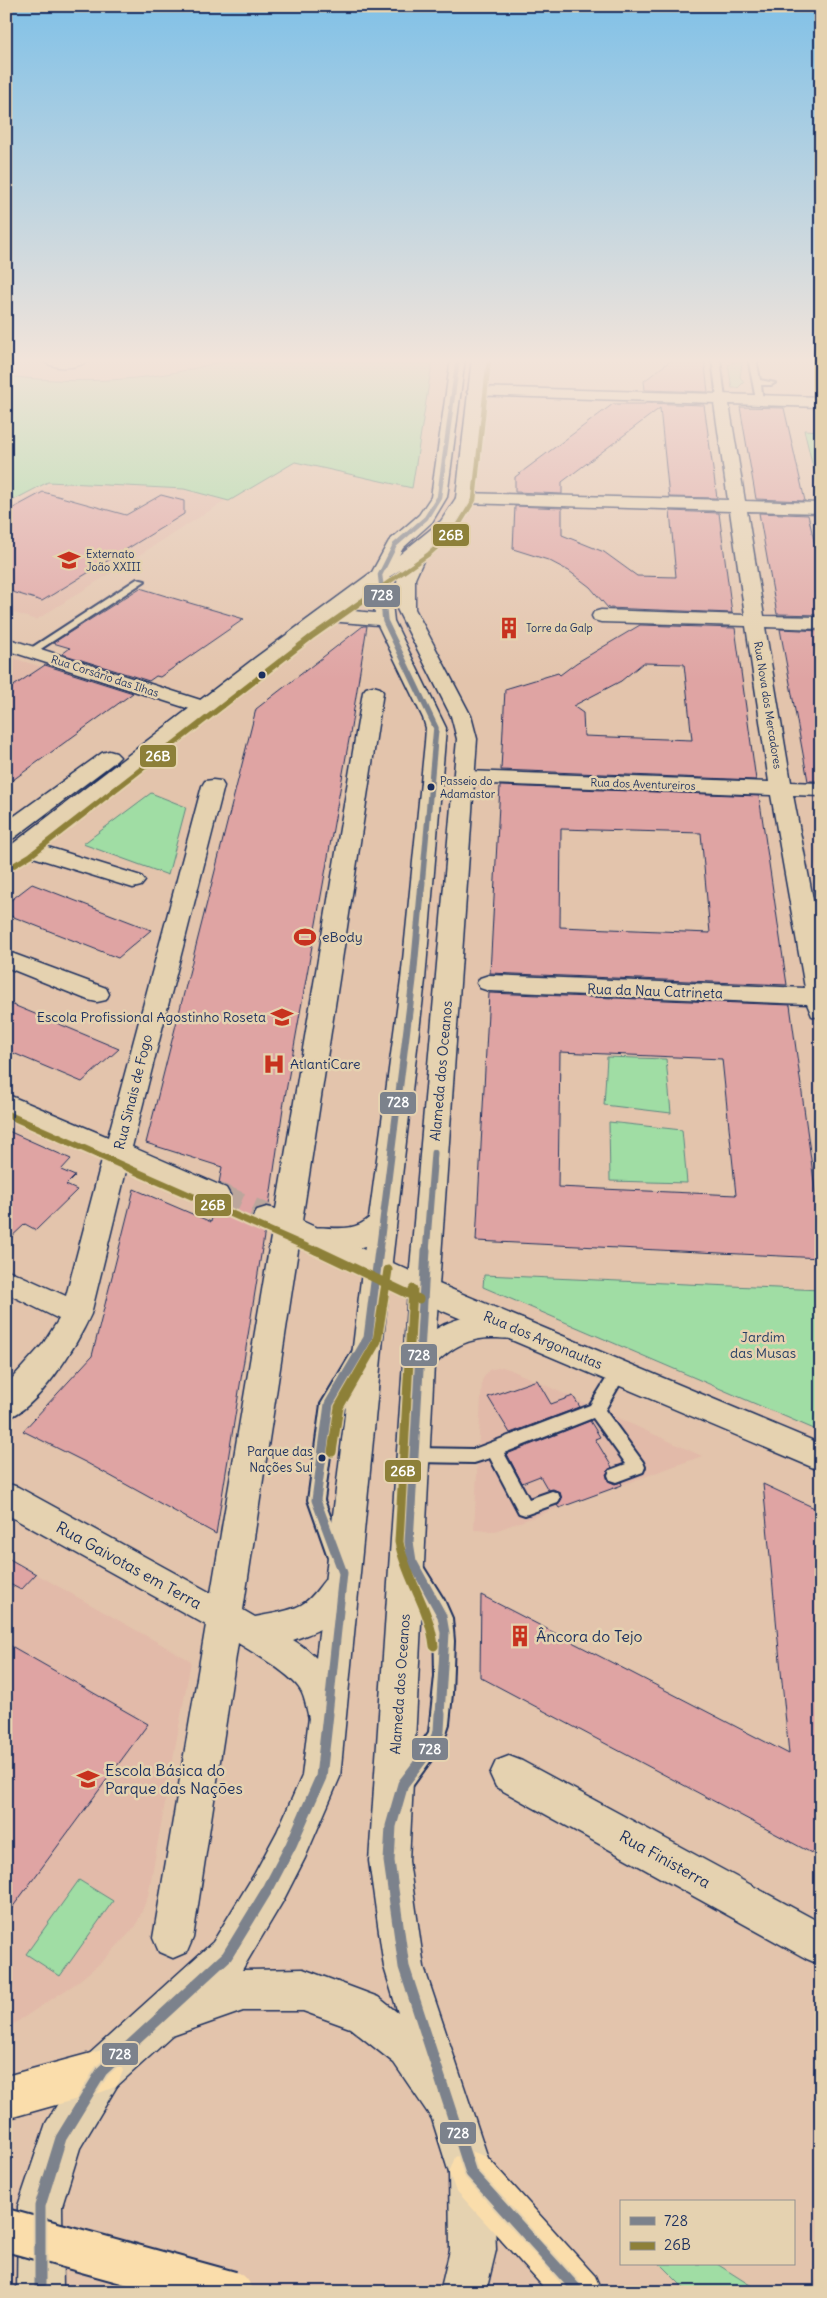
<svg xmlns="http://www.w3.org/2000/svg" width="827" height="2298" viewBox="0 0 827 2298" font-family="Delius,sans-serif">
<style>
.built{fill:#e2baa9}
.green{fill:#a0dda4;stroke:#5e8681}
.building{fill:#dfa4a3;stroke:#1b2f5e;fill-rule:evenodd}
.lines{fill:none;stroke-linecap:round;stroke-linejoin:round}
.street-tunnel{stroke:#bba69c;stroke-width:26;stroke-dasharray:26 13;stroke-linecap:butt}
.lane-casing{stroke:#1b2f5e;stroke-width:4}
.street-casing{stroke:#1b2f5e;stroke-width:3}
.secondary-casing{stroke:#1b2f5e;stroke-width:3}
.primary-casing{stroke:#1b2f5e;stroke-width:3}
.lane{fill:#e5d2b0;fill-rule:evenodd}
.street{fill:#e5d2b0;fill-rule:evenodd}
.secondary{fill:#e5d2b0;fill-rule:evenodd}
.primary{fill:#faddab;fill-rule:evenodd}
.primary-bridge-casing{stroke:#1b2f5e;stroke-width:45;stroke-linecap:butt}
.primary-bridge{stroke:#faddab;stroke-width:41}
.bus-1-far4-casing{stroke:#e5d2b0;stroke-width:7}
.bus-1-far3-casing{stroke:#e5d2b0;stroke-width:9}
.bus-1-far2-casing{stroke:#e5d2b0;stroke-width:11}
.bus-1-far1-casing{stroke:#e5d2b0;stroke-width:12}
.bus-1-casing{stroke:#e5d2b0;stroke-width:15}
.bus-2-far3-casing{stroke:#e5d2b0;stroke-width:7}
.bus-2-far2-casing{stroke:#e5d2b0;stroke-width:9}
.bus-2-far1-casing{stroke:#e5d2b0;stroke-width:11}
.bus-2-casing{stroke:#e5d2b0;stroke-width:12}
.bus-1-far4{stroke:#7c828c;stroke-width:4.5}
.bus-1-far3{stroke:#7c828c;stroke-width:5.5}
.bus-1-far2{stroke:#7c828c;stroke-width:7}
.bus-1-far1{stroke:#7c828c;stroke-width:9}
.bus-1{stroke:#7c828c;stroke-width:11}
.bus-2-far3{stroke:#8d8039;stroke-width:4.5}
.bus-2-far2{stroke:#8d8039;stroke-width:5.5}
.bus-2-far1{stroke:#8d8039;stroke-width:7}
.bus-2{stroke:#8d8039;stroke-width:9}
.bus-dot{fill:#1b2f5e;stroke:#e5d2b0;stroke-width:2}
.labels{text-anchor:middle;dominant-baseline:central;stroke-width:5;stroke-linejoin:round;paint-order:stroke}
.far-poi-label{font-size:11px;fill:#1b2f5e;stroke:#e5d2b0;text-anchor:start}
.far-street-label{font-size:11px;fill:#1b2f5e;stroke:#e5d2b0}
.far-bus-label{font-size:11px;fill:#1b2f5e;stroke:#e5d2b0;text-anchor:start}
.bus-label{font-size:13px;fill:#1b2f5e;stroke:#e5d2b0;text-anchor:end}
.poi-label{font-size:14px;fill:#1b2f5e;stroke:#e5d2b0;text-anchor:start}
.street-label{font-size:14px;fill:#1b2f5e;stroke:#e5d2b0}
.park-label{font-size:14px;fill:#284065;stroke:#e5d2b0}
.near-street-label{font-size:16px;fill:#1b2f5e;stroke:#e5d2b0}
.near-poi-label{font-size:16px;fill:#1b2f5e;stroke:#e5d2b0;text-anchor:start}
.line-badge{stroke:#e5d2b0;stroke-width:2}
.badge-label{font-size:14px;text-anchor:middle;font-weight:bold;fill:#fff}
</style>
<rect width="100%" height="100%" fill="#e3c4ac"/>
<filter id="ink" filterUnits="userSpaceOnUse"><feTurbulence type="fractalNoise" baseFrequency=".02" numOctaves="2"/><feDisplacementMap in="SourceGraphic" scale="10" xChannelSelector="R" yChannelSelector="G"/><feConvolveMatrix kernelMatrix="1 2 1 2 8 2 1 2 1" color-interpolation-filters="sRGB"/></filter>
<g filter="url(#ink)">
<path class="built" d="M53,483L183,490L225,501L36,620L6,610V509Z
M6,656L42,667L6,691Z
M502,1367L509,1369L702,1456L495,1531L474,1530L482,1380L489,1370Z
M6,1557L191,1661L148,1896L136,1926L104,1960L75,1984L6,2029Z"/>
<path class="green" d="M231,358H433L412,488L295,462L229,501L184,489L48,482L6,504V376C81,385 159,382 231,358Z
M743,358L740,377L744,382L738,388H732L728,365Z
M804,430L821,431V500Z
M151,793L186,807L168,875L83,844Z
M607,1057L666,1059L671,1113L604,1105Z
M609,1122L682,1130L687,1183L610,1181Z
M484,1275L821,1290V1432L483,1287Z
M79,1880L113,1901L60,1976L26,1954Z
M660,2264H717L761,2292H688Z"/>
<path class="building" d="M674,358H704L708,392L645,390L644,381Z
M645,403L704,405L717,498L669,497L660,408L562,482V494L515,492V477L613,404H645Z
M740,407L784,408L805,501L756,499Z
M43,492L126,515L161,495L184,501V514L42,601L6,590V512Z
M515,506L562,508V535L604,552L637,576L676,577L670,511L719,513L732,613L608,608L590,587L569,571L548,560L513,549Z
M759,513L808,515L821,570V615L777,614Z
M140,588L166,596L244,619L160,677L156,676L149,681L62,654L70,648L53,643Z
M640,625L735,628L756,780L501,770L505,689L558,673L560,675L576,663ZM643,663L684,664L692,740L584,736L583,713L573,706L621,681Z
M363,626H367L350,734L283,1108L269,1205L256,1208L251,1216L255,1225L265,1230L216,1534L87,1463L23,1431L92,1356L134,1189L211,1222L214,1206L227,1204L232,1196L228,1187L219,1183L222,1167L146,1143L256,709Z
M780,629L821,631V781H808Z
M45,665L133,693L6,785V691Z
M500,786L759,796L787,985L490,973ZM561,829L701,833L710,933L560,927Z
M32,884L151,930L118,958L6,914V904Z
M489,993L790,1005L821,1233V1258L476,1241ZM560,1052L722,1059L736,1195L558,1187Z
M6,1002L40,1016L119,1049L82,1082L6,1050Z
M6,1130L71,1159L61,1170L75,1176L66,1185L77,1190L36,1230L25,1224L6,1242Z
M537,1380L551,1404L573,1396L580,1407L510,1433L488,1397Z
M590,1421L600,1437L595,1439L612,1467L606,1474L608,1481L615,1484L621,1482L622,1485L559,1508L557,1505L562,1499L560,1492L553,1489L548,1490L540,1476L522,1483L507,1454Z
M763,1484L821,1511V1858L480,1677L481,1595L789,1754Z
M6,1557L36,1574L21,1590L6,1582Z
M6,1643L148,1724L6,1916Z"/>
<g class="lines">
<path class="street-tunnel" d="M216,1195L267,1217"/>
<g class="lane-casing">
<path id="lane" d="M712,358H720L725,399L721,401L717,399Z
M748,358H756L760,380L775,383L771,385H761L763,402L756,400Z
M137,579L145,581L33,654L30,655L25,652Z
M360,1345L365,1347L368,1351L337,1405L324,1500L346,1557L343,1562L337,1564L331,1562L328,1557L308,1500L321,1404L355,1347Z
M619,1366L625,1368L627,1372L605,1410L643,1462L645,1467L643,1472L616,1482L610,1480L608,1475L610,1470L626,1464L593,1418L504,1453L529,1499L552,1491L558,1493L560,1498L558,1503L525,1515L519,1513L490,1458L474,1463L414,1462L408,1460L406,1455L408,1450L414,1448L474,1449L590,1405L613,1368Z
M415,1561L421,1563L444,1600L452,1618L454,1641L452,1694L449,1724L442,1745L411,1788L404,1791L397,1788L395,1782L429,1732L435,1676L434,1618L406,1568L409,1563Z"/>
</g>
<g class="street-casing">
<path id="street" d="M40,358H91C80,370 51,371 40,358Z
M475,387L821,397V407L729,404L745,501L821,503V513L747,511L764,616L821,617V629L765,627L791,782L821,783V796L793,795L821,941V1018L812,1016L807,1004L489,991L480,988L477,983L480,978L489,975L805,988L771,795L465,783L457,782L454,777L457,772L465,771L769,782L746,626L601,622L594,620L592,616L594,612L601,610L745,615L730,511L464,503L458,502L456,498L458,494L464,493L728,500L714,403L470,395L467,392L470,389Z
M6,638L210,703L213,707L210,711L203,713L196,711L6,650Z
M373,686L380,688L383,692L302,1221L434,1282L821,1444V1471L412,1298L299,1244L243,1610L255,1617C270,1614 287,1612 301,1605C325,1591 323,1563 353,1574L358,1585C342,1619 328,1628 293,1640C321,1657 353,1692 338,1727L325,1732L312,1727C307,1716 307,1704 302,1693C295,1676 254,1653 238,1643L193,1938L187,1952L173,1958L159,1952L153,1938L206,1625L6,1514V1483L18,1487L211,1593L272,1231L257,1224L253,1217L257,1210L267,1207L276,1209L363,692L366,688Z
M213,780L221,781L224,786L132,1147L226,1188L230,1195L226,1202L216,1205L127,1167L91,1314C77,1345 39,1408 6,1419V1385L43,1344L59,1319L6,1293V1269L66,1296L103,1156L6,1114V1094L108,1137L202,786L205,781Z
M25,840L141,876L145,881L141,886L133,888L17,852L14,847L17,842Z
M6,951L106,988L109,994L106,1000L97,1002L88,1000L6,967Z
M509,1756L522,1761L821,1923V1965L807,1959L496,1787L490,1774L496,1761Z"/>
</g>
<g class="secondary-casing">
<path id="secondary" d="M451,358H465L447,497L432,522L403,548L399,555L441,521L456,498L472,358H486L472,498L453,528L427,552L415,579V609L471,716L477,739L436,1329C461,1313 497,1311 525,1320L529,1328L525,1336C515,1339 508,1339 497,1338C470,1337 453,1346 434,1365L409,1861L424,1967L493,2173L496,2250L486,2292H440L450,2250L449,2173L432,2119L394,2063L350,2028L303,2011H243L172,2036L117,2086L80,2148L62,2206L63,2292H17L18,2206L46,2123L87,2056L213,1942L255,1873L277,1832L302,1776L365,1246C343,1253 321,1251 300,1244L296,1237L300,1230C323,1222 348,1237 369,1218L401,980L425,742L426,728L423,718L378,625L328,621L33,852L14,864L6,866V849L255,658L372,572L389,541L419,515L431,497ZM400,570L396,586L397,609L451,716L457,739L408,1290L369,1861L384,1967L398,2013L378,1997L303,1969L242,1970L283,1901L305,1858L340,1777L383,1338L425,980L446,728L394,621L389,577ZM372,589L375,613L343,610Z
M109,751L116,753L120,757L116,761L14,838L6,840V822L102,753Z"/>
</g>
<g class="primary-casing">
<path id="primary" d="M102,2050L117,2056L123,2071L117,2086L102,2092L6,2119V2076Z
M471,2151L487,2157L595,2276L602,2292H548L455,2189L449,2173L455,2157Z"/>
</g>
<use href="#lane" class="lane"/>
<use href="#street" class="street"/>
<use href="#secondary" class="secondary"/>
<use href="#primary" class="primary"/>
<g class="primary-bridge-casing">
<path id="primary-bridge" d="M6,2230L231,2292"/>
</g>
<use href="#primary-bridge" class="primary-bridge"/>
<g class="bus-1-far4-casing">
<path id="bus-1-far4" d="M382,591L380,575L395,545L426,518L439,497L458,358"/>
</g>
<g class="bus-1-far3-casing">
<path id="bus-1-far3" d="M382,590L385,621L436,728L422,884"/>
</g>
<g class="bus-1-far2-casing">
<path id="bus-1-far2" d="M379,1252L413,980L422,882
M426,1252L434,1153"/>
</g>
<g class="bus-1-far1-casing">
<path id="bus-1-far1" d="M426,1250L409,1542L412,1561L442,1616L445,1633L440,1715
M328,1715L343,1573L316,1500L329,1404L368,1338L379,1250"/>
</g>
<g class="bus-1-casing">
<path id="bus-1" d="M440,1714L439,1731L432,1746L403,1784L391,1826L389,1861L404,1967L471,2173L579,2292
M40,2292V2206L61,2138L102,2071L227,1956L269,1887L291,1845L321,1777L328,1714"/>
</g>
<g class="bus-2-far3-casing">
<path id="bus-2-far3" d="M376,591L429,554L455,531L474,500L489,359"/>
</g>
<g class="bus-2-far2-casing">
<path id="bus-2-far2" d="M11,867L31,855L311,637L378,590"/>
</g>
<g class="bus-2-far1-casing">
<path id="bus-2-far1" d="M6,1114L318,1252"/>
</g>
<g class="bus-2-casing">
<path id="bus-2" d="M316,1250L419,1299
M413,1289L399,1542C406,1579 430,1608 434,1646
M332,1452L339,1407L377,1341L388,1270"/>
</g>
<use href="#bus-1-far4" class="bus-1-far4"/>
<use href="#bus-1-far3" class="bus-1-far3"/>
<use href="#bus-1-far2" class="bus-1-far2"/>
<use href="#bus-1-far1" class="bus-1-far1"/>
<use href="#bus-1" class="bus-1"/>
<use href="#bus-2-far3" class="bus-2-far3"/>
<use href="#bus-2-far2" class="bus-2-far2"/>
<use href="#bus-2-far1" class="bus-2-far1"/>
<use href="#bus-2" class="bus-2"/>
</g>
</g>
<linearGradient id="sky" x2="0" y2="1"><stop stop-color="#81c1e7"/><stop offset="0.53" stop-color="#f2e4da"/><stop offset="1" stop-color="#f2e4da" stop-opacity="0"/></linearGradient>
<rect width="827" height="680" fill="url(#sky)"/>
<defs>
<g id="school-bare" transform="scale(1.725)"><path d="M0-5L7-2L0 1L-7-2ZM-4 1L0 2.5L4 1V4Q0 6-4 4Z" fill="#c8321e" stroke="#e5d2b0" stroke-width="2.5" paint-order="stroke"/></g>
<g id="building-bare" transform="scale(1.725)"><path d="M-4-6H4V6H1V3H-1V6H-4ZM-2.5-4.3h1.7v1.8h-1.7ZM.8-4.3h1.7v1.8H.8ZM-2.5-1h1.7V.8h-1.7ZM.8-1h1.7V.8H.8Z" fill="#c8321e" stroke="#e5d2b0" stroke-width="2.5" paint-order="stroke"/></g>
<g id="stadium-bare" transform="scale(1.725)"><path d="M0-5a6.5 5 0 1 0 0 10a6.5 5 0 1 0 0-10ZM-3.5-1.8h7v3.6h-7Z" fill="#c8321e" stroke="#e5d2b0" stroke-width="2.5" paint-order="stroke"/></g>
<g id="hospital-bare" transform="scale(1.725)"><path d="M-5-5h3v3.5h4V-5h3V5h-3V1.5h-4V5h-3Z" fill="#c8321e" stroke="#e5d2b0" stroke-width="2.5" paint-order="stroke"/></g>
</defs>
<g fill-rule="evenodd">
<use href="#school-bare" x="69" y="560"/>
<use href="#building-bare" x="509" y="628"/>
<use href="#stadium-bare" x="305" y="937"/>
<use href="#school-bare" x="282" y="1017"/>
<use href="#hospital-bare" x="274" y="1064"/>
<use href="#building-bare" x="520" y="1636"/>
<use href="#school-bare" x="88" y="1779"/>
</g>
<g class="bus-dot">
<circle cx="262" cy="675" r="4.5"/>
<circle cx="431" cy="787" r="4.5"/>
<circle cx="322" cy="1458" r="4.5"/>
</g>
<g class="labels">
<g class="far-poi-label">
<text x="86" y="554">Externato<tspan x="86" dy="13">João XXIII</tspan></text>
<text x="526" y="628">Torre da Galp</text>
</g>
<g class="far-street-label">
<text transform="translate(105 676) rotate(18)">Rua Corsário das Ilhas</text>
<text transform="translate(768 705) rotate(81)">Rua Nova dos Mercadores</text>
<text transform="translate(643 784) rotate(2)">Rua dos Aventureiros</text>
</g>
<g class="far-bus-label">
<text x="440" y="781">Passeio do<tspan x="440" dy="13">Adamastor</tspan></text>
</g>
<g class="bus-label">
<text x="313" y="1451">Parque das<tspan x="313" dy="16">Nações Sul</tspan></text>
</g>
<g class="poi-label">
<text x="322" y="937">eBody</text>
<text x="266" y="1017" text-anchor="end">Escola Profissional Agostinho Roseta</text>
<text x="290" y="1064">AtlantiCare</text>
</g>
<g class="street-label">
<text transform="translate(655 991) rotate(2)">Rua da Nau Catrineta</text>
<text transform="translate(441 1071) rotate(-85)">Alameda dos Oceanos</text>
<text transform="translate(133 1092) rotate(-76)">Rua Sinais de Fogo</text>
<text transform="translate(543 1340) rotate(23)">Rua dos Argonautas</text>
<text transform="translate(400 1684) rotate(-86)">Alameda dos Oceanos</text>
</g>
<g class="park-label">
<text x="763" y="1337">Jardim<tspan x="763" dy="16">das Musas</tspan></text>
</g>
<g class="near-street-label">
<text transform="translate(129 1565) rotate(29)">Rua Gaivotas em Terra</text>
<text transform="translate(665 1859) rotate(29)">Rua Finisterra</text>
</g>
<g class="near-poi-label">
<text x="536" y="1636">Âncora do Tejo</text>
<text x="105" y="1770">Escola Básica do<tspan x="105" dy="18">Parque das Nações</tspan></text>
</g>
</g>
<g class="line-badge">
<rect x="432" y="523" width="38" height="24" rx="5" fill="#8d8039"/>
<rect x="363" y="584" width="38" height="24" rx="5" fill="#7c828c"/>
<rect x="139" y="744" width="38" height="24" rx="5" fill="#8d8039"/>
<rect x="379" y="1091" width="38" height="24" rx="5" fill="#7c828c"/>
<rect x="194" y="1193" width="38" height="24" rx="5" fill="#8d8039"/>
<rect x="400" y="1343" width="38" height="24" rx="5" fill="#7c828c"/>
<rect x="384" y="1459" width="38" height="24" rx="5" fill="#8d8039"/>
<rect x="411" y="1737" width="38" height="24" rx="5" fill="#7c828c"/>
<rect x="101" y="2042" width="38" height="24" rx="5" fill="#7c828c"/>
<rect x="439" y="2121" width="38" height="24" rx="5" fill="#7c828c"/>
</g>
<g class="badge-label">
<text x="451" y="540">26B</text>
<text x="382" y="600">728</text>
<text x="158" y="761">26B</text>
<text x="398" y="1107">728</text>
<text x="213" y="1210">26B</text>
<text x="419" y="1360">728</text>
<text x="403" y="1476">26B</text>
<text x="430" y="1754">728</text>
<text x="120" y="2059">728</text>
<text x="458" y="2138">728</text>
</g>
<rect width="827" height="2298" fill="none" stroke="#e5d2b0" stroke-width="25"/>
<rect x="12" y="12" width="802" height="2273" fill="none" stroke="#1b2f5e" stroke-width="2" filter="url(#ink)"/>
<rect x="620" y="2200" width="175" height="65" fill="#e5d2b0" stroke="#94918f"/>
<rect x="630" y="2217" width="25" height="8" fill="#7c828c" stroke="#94918f"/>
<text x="664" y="2226" font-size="15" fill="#1b2f5e">728</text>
<rect x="630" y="2242" width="25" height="8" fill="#8d8039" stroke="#94918f"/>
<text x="664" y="2250" font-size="15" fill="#1b2f5e">26B</text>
</svg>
